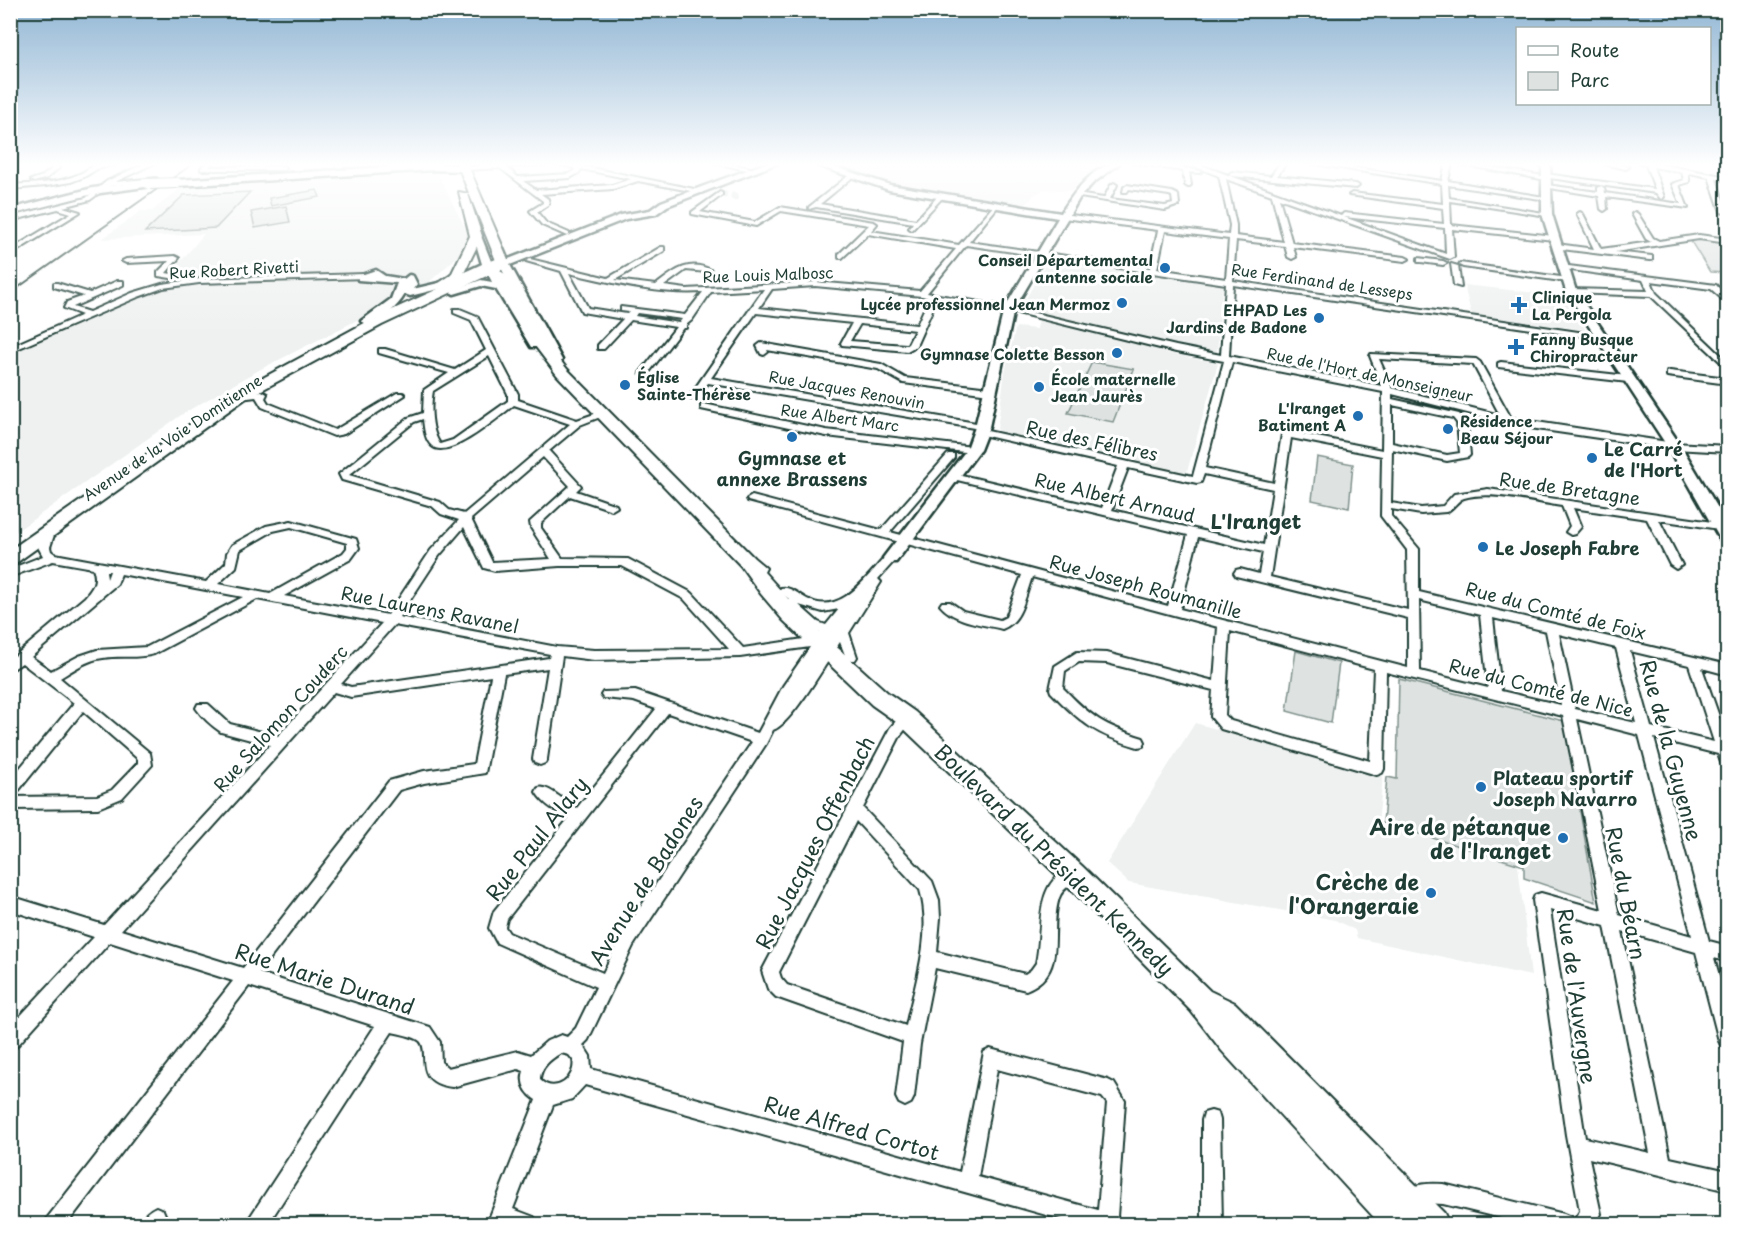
<svg xmlns="http://www.w3.org/2000/svg" width="1738" height="1235" viewBox="0 0 1738 1235" font-family="'Playpen Sans',sans-serif">
<style>
.built{fill:#eef1f0}
.green{fill:#dee3e2;stroke:#7e908b;stroke-width:1.5}
.lines{fill:none;stroke-linecap:round;stroke-linejoin:round}
.street-tunnel{stroke:#d2d8d6;stroke-width:7;stroke-dasharray:7 4;stroke-linecap:butt}
.street-casing{stroke:#1f3d34;stroke-width:4}
.secondary-casing{stroke:#1f3d34;stroke-width:5}
.primary-casing{stroke:#1f3d34;stroke-width:4}
.street{fill:#fff;fill-rule:evenodd}
.secondary{fill:#fff;fill-rule:evenodd}
.primary{fill:#fff;fill-rule:evenodd}
.rail-far1{stroke:#1f3d34;stroke-width:2}
.rail{stroke:#1f3d34;stroke-width:3}
.secondary-bridge-casing{stroke:#1f3d34;stroke-width:12;stroke-linecap:butt}
.secondary-bridge{stroke:#fff;stroke-width:10}
.poi-dot{fill:#1f6fb2;stroke:#fff;stroke-width:2}
.labels{text-anchor:middle;dominant-baseline:central;stroke-width:6;stroke-linejoin:round;paint-order:stroke}
.far-poi-label{font-size:15px;font-weight:bold;fill:#1f3d34;stroke:#fff;text-anchor:end}
.far-street-label{font-size:15px;fill:#1f3d34;stroke:#fff}
.street-label{font-size:18px;fill:#1f3d34;stroke:#fff}
.poi-label{font-size:18px;font-weight:bold;fill:#1f3d34;stroke:#fff;text-anchor:start}
.neighbourhood-label{font-size:20px;font-weight:bold;fill:#1f3d34;stroke:#fff}
.near-street-label{font-size:21px;fill:#1f3d34;stroke:#fff}
.near-poi-label{font-size:21px;font-weight:bold;fill:#1f3d34;stroke:#fff;text-anchor:end}
</style>
<rect width="100%" height="100%" fill="#fff"/>
<filter id="ink" filterUnits="userSpaceOnUse"><feTurbulence type="fractalNoise" baseFrequency=".0167" numOctaves="2"/><feDisplacementMap in="SourceGraphic" scale="12" xChannelSelector="R" yChannelSelector="G"/><feConvolveMatrix kernelMatrix="1 2 1 2 8 2 1 2 1" color-interpolation-filters="sRGB"/></filter>
<g filter="url(#ink)">
<path class="built" d="M824,163H1105L1071,191L1045,189L1034,195L1024,206L894,185Z
M436,170L471,240L467,248L426,285L259,370L184,413L11,535V346L154,286L169,275L204,234L102,239L141,211H152L186,184Z
M1049,258L1223,284L1217,352L1175,346L1022,310L1020,309Z
M1464,285L1564,296L1586,330L1478,316L1471,313Z
M1039,320L1162,349L1166,353L1218,363L1186,475L1005,435L997,429L1005,372L1016,327L1037,329Z
M1195,723L1383,776L1378,824L1518,865L1531,976L1357,938L1355,930L1335,920L1129,883L1107,863Z"/>
<path class="green" d="M317,190L320,197L271,206L269,198Z
M250,192L216,228L145,232L184,195Z
M286,206L290,222L255,228L251,212Z
M1700,239L1727,242V273L1710,272L1690,240Z
M1092,362L1134,369L1113,422L1068,413Z
M1317,457L1353,464L1349,508L1312,500Z
M1296,651L1339,663L1331,723L1287,711Z
M1399,679L1564,721L1596,902L1524,878V866L1383,823L1387,777L1397,779Z"/>
<g class="lines">
<path class="street-tunnel" d="M720,194L739,197"/>
<g class="street-casing">
<path id="street" d="M96,163H120L97,169L84,177L71,182L46,186L10,189V185C40,183 73,184 96,163Z
M146,163H155L115,182L156,178L159,180L158,181L109,186L90,200L63,207L80,212L10,255V250L71,213L58,209L10,221V217L86,198L107,181Z
M206,163H213L209,167L283,166L286,168L283,170H201V168Z
M499,163H567L576,165L584,163L582,166L704,191L701,193L638,181L613,189L541,194L548,199L549,204L537,212L546,223L569,233V235L567,236L542,225L530,211L543,203V201L500,168L464,170L461,168ZM556,164L575,168L574,171L569,174L518,177L506,167ZM581,169L631,179L612,185L536,190L523,181L570,178L579,173Z
M715,163H728L759,170L756,172Z
M1134,163H1151L1202,171L1199,173L1189,172L1191,185L1188,187L1185,185L1183,171Z
M1186,163H1195L1341,216L1344,213L1444,224L1443,208L1349,195L1352,193L1443,204L1442,184L1308,163H1323L1442,181L1446,163H1466L1543,176L1546,174L1655,189L1646,165L1640,163H1653L1728,177V181L1716,179L1728,214L1721,212L1709,177L1689,173V182L1679,185L1688,208L1606,197L1607,209L1604,211L1601,209L1599,196L1544,187L1547,185L1598,192V188L1601,186L1604,188L1605,193L1681,204L1672,184L1684,180L1682,172L1653,167L1664,197L1661,199L1656,193L1550,178L1547,180L1452,163L1448,181L1550,198L1547,200L1448,185L1449,198L1550,214L1547,216L1450,201L1451,225L1554,236L1558,238L1554,240L1452,229L1454,257L1450,259L1279,198L1292,243L1405,257L1409,259L1405,261L1293,247L1296,257L1292,259L1288,257L1285,246L1236,240L1233,281L1599,335L1603,337L1599,339L1233,285L1229,356L1382,386L1370,356L1371,354L1476,359L1480,362L1511,418L1674,443L1728,446V452L1674,449L1523,427L1392,394V399L1459,414L1467,422L1470,455L1468,457L1447,461L1392,449L1391,503L1421,508L1443,506L1454,494L1488,489L1719,523L1724,526L1719,529L1659,520L1682,565L1676,569L1670,565L1647,519L1573,508L1581,527L1575,534L1571,535L1566,532L1570,526L1562,506C1533,502 1493,490 1464,498C1457,500 1453,510 1446,512L1421,514L1391,509V516L1419,549V592L1728,665V675L1702,668L1728,742V769L1723,768L1718,754L1654,738L1709,941L1728,946V962L1714,958L1728,1007V1050L1722,1047L1719,1041L1696,952L1622,931L1670,1158L1728,1171V1191L1589,1158L1601,1214L1595,1224H1526L1443,1204L1424,1203L1410,1207L1403,1204L1400,1197L1403,1190C1417,1184 1428,1183 1443,1184L1564,1214L1571,1217L1573,1222L1580,1211L1566,1135L1533,900L1535,895L1541,893L1602,910L1563,716L1386,672L1384,769L1382,773L1377,775L1221,729L1211,717L1213,690L1107,663L1079,662L1065,671L1063,688C1092,718 1103,725 1143,738L1145,742L1143,746L1138,747C1096,735 1081,723 1051,692L1050,689L1055,666L1077,652L1107,653L1214,681L1218,627L1032,577C1025,596 1022,622 1002,629C982,624 954,622 940,605L942,602H950L963,611L1000,620L1006,617L1022,575L748,501L747,499L752,496L881,530L948,454H954V458L890,532L1168,606L1188,535L953,479L948,476L953,473L1102,508L1118,466L978,434L976,432L980,429L708,383L697,399H691L689,397L764,289L711,292L692,320L686,325V328H683L647,375L644,376L640,373L676,327L631,320L604,349H598V345L623,319L582,312L561,271L526,261L530,259L608,278L661,247H664V251L615,280L656,285C673,272 688,258 711,270L707,272L686,270L664,286L686,289L815,282L920,291L956,249L868,234L842,258H839V254L869,225L781,211L756,226L692,214V212L720,192L722,193V195L700,212L755,222L780,207L874,222L877,224L871,231L959,245L996,203L999,205L969,242L1150,268L1158,230L1063,218L1060,216L1063,214L1229,235L1230,225L1219,176ZM1226,179L1272,195L1284,242L1236,236V225ZM1344,217L1445,228L1446,254ZM1165,231L1229,239L1226,279L1157,269ZM966,245L1226,284L1221,355L1176,346L1009,307L927,293ZM569,273C613,283 658,295 703,292L685,315L621,307V311L629,312L627,314L588,308ZM815,286L922,296L929,298L917,325L759,308L772,289ZM937,299L1009,311L1176,352L1224,361L1193,476L983,430L987,427L982,424L711,378L756,313L852,323L841,343L842,345L907,351L916,346ZM637,313L682,319L679,323L635,316ZM860,324L915,330L908,344L906,345L850,341ZM1379,359L1473,364L1500,415L1392,388ZM1232,362L1383,392L1382,450L1287,431L1282,434L1274,483L1205,468ZM1392,405L1453,418L1457,423L1460,453L1447,455L1392,443ZM1291,438L1382,456L1381,516L1407,550L1408,610L1270,577ZM1128,468L1197,483L1201,482L1204,474L1273,489L1264,545L1112,510ZM1198,537L1263,552L1259,574L1240,569L1236,570L1234,573L1236,576L1408,618V668L1180,609ZM1419,600L1480,615L1488,688L1420,671ZM1493,618L1546,631L1561,705L1501,691ZM1230,631L1374,669L1370,761L1231,721L1225,715ZM1559,634L1616,648L1636,723L1575,709ZM1630,651L1689,665L1714,742L1651,727ZM1577,719L1639,735L1692,936L1619,915ZM1550,910L1605,926L1650,1153L1585,1138Z
M1280,163H1286L1277,176L1356,184L1359,186L1356,188L1232,176L1229,174L1232,172L1271,176Z
M1600,163H1614L1629,167L1626,169Z
M55,166L60,167L47,178L34,182L31,180L43,176Z
M852,173L854,176L820,204L916,220L939,195L944,196L912,230L909,228L913,223L816,207L809,209V207Z
M1114,183L1117,185L1110,199L1165,206L1173,204L1172,196L1169,195L1129,189L1127,192H1123L1124,187L1127,185L1172,192L1178,195L1179,205L1165,210L1073,196L1076,194L1104,198L1111,185Z
M1580,212L1583,214L1601,249L1651,242L1646,239L1632,214L1635,212L1638,214L1653,238L1659,241L1699,235L1728,239V243L1699,239L1615,252L1652,256V260H1649L1554,248V244H1557L1594,249L1577,214Z
M175,256L179,258L166,273L183,276V280L158,276V272L169,261L126,263L122,261L126,259Z
M1418,258L1443,261L1447,263L1443,265L1421,262H1418Z
M1460,263L1568,278L1572,280L1568,282L1463,267L1459,265Z
M1451,264L1458,266L1461,287L1454,285Z
M1561,265L1716,285L1728,297V304L1711,289L1651,281L1656,293L1728,362V369L1651,296L1571,293L1567,291L1571,289L1648,291L1643,280L1564,269H1561Z
M364,274H367V278L199,283L163,288L138,297L10,352V347L82,315L64,308L67,302L84,296L54,287V283H57L90,293L117,281H123V285L73,307L89,312L132,293L162,284L199,279Z
M454,309H460L477,316L518,394V400L577,420L603,411L608,414L580,425L549,451L581,486L576,491L616,505L617,507L612,510L570,496L541,523V528L562,558L628,559L692,593L743,648L817,637L820,632L809,628L786,606L784,603L789,599L779,591L781,588C790,586 798,594 807,599C841,617 866,577 887,555H895L897,558L878,579L881,582L849,633L857,657L855,660H847L840,642C828,660 791,725 773,730L766,744L633,946L588,1040L583,1045L590,1056L591,1069L960,1172L984,1052L990,1049L1108,1080L1114,1083L1125,1101L1117,1217L1121,1224H1078L585,1085L572,1099L553,1105L513,1209L534,1217L537,1224H487L536,1100C526,1093 520,1083 524,1071L518,1069L452,1087C411,1082 431,1052 420,1041C414,1036 400,1034 392,1032L268,1224H247L250,1217L375,1026L249,986L67,1224H45L48,1217L233,981L110,942L16,1047L10,1050V1027L94,937L10,910V896L104,925L270,745L221,732C212,726 202,717 196,708L198,704H208L230,724L278,736L382,623L257,599L154,654C137,659 120,655 103,658C87,660 73,670 60,678L150,753L152,765L122,798L98,808L10,809V797L97,796L112,790L138,763V759L83,711L15,795L10,797V780L74,703L22,663L10,671V660L85,597C93,588 98,581 93,568L53,561L10,577V569L43,556L38,547L45,532L50,529L55,532L50,547L51,551L55,554L206,582L226,563L227,553L232,545L266,526L291,521L356,539L359,548L351,559L284,596L388,615L431,550L459,520L441,514L432,506L342,480L339,474L408,418L423,413L424,390L449,373L379,353V349H385L455,370L486,350L471,320L454,313ZM489,356L508,394V401L453,440L440,444C431,431 430,407 433,391ZM514,405L570,424L464,514L449,510L440,502L349,475L414,422L423,419C424,428 425,440 432,446C448,461 500,416 514,405ZM543,457L570,486L530,522L531,528L551,559L492,562L471,519ZM291,527L347,543V548L343,553L270,594L218,584L236,567L240,550L273,531ZM464,527L484,568L495,571L559,566H622L684,599L729,649L594,650L557,647L399,617L439,556ZM106,571H110L107,579ZM121,574L243,597L147,647L97,650L79,656L51,671L31,657L117,584ZM799,605L823,612L839,609L826,625L818,622ZM394,625L550,654L549,658L351,687L341,684ZM810,647L783,686L758,733L635,691L603,692L601,695L603,698L634,701L656,709L577,808C565,803 548,784 538,788L536,792C543,804 556,812 569,818L494,911L489,928L497,943L596,987L576,1028L567,1037L561,1035L547,1041L531,1055L518,1051L448,1068L441,1062L440,1042L430,1027L259,973L399,790L424,783L485,773L504,674L548,668L533,759L535,763L540,765L545,763L547,759L562,656L594,660L740,657ZM491,676L474,764L424,771L389,781L243,968L121,930L334,692L351,697ZM668,713L752,742L621,936L603,973L509,933L505,927L507,919ZM561,1053L569,1055L573,1060C577,1078 555,1095 540,1080C540,1067 551,1059 561,1053ZM997,1069L1102,1097L1107,1103L1098,1210L978,1177Z
M761,343L881,364L905,378L990,388L995,391L990,394L903,383L878,369L767,350L768,352L764,355L761,354L757,346Z
M1501,362L1628,376L1632,379L1628,382L1498,367V363Z
M1670,371L1728,378V384L1667,376V372Z
M262,391L267,394L265,398L268,403L335,430L397,393H403L405,395L344,434L334,436L262,407L256,397L240,399L235,396L240,393Z
M704,404L826,430L973,447L978,450L973,453L826,436L701,409V405Z
M907,713L912,714L914,718L900,736L863,808L932,881L939,900L940,918L937,952L1025,974L1031,970L1036,963C1044,929 1032,882 1073,867L1078,869L1081,874C1076,884 1063,886 1059,898C1048,932 1069,973 1026,990L935,968L920,1044L914,1097L911,1103L905,1106L899,1103L896,1097L903,1042L776,997L768,989L762,971L890,728L902,714ZM856,821L920,890C933,934 915,983 906,1026L787,985L781,978L779,972Z
M1211,1111L1218,1113L1220,1120L1222,1224H1202V1120L1204,1113Z
M156,1207L163,1210L166,1217L163,1224H140C143,1216 147,1211 156,1207Z"/>
</g>
<g class="secondary-casing">
<path id="secondary" d="M766,163H778L667,206L656,214L626,219L510,265L562,360L560,363L550,360L499,264L494,267L541,345L539,347H531L496,289L481,286L454,294L449,291L481,280L492,282L486,270L451,286L410,296L405,294C397,308 383,320 367,324L361,321L391,299L397,283L358,280V276L376,270L385,276L404,279L409,275L413,276L417,284L413,289L443,282L482,264L473,234L481,236L491,261L496,259L501,262L621,215L650,210L661,202Z
M810,163H823L890,185L1061,213C1074,193 1094,163 1120,163L1093,183L1080,197L1014,309L989,427L980,450L896,562H886L883,558L886,554L967,449L975,427L1004,309L1058,218L889,190Z
M1542,163H1550L1552,214L1576,291L1681,446L1728,525V544L1720,539L1667,446L1566,291L1542,214Z
M433,164L464,165L468,168L464,171L433,170L177,186L173,183L177,180Z
M149,181L153,184L152,186L93,194L10,215V209L93,188Z"/>
</g>
<g class="primary-casing">
<path id="primary" d="M457,163H467L510,264L500,271L505,274L545,341L567,369L754,558L766,568L764,572L809,622L888,693L915,712L1082,866L1210,991L1235,1003L1444,1213L1449,1224H1380L1222,1051L1191,1011L1064,882L899,724L872,705L783,620L761,594L741,566L557,375L532,342L493,273L382,325L245,399L16,563L10,565V550L235,393L372,319L440,288L436,285L451,275L470,236L459,192L468,194L482,236L461,279L497,263Z"/>
</g>
<use href="#street" class="street"/>
<use href="#secondary" class="secondary"/>
<use href="#primary" class="primary"/>
<path class="rail-far1" d="M16,289L194,163"/>
<path class="rail" d="M10,293L18,288"/>
<g class="secondary-bridge-casing">
<path id="secondary-bridge" d="M149,184L177,183"/>
</g>
<use href="#secondary-bridge" class="secondary-bridge"/>
</g>
</g>
<linearGradient id="sky" x2="0" y2="1"><stop stop-color="#91b6d4"/><stop offset="0.49" stop-color="#fff"/><stop offset="1" stop-color="#fff" stop-opacity="0"/></linearGradient>
<rect width="1738" height="336" fill="url(#sky)"/>
<g class="poi-dot">
<circle cx="1165" cy="268" r="6"/>
<circle cx="1122" cy="303" r="6"/>
<path d="M1516 296h6v6h6v6h-6v6h-6v-6h-6v-6h6z"/>
<circle cx="1319" cy="318" r="6"/>
<path d="M1513 338h6v6h6v6h-6v6h-6v-6h-6v-6h6z"/>
<circle cx="1117" cy="353" r="6"/>
<circle cx="625" cy="385" r="6"/>
<circle cx="1039" cy="387" r="6"/>
<circle cx="1358" cy="416" r="6"/>
<circle cx="1448" cy="429" r="6"/>
<circle cx="792" cy="437" r="6"/>
<circle cx="1592" cy="458" r="6"/>
<circle cx="1483" cy="547" r="6"/>
<circle cx="1481" cy="787" r="6"/>
<circle cx="1563" cy="838" r="6"/>
<circle cx="1431" cy="893" r="6"/>
</g>
<g class="labels">
<g class="far-poi-label">
<text x="1153" y="259">Conseil Départemental<tspan x="1153" dy="17">antenne sociale</tspan></text>
<text x="1532" y="296" text-anchor="start">Clinique<tspan x="1532" dy="17">La Pergola</tspan></text>
<text x="1110" y="303">Lycée professionnel Jean Mermoz</text>
<text x="1307" y="309">EHPAD Les<tspan x="1307" dy="17">Jardins de Badone</tspan></text>
<text x="1530" y="338" text-anchor="start">Fanny Busque<tspan x="1530" dy="17">Chiropracteur</tspan></text>
<text x="1105" y="353">Gymnase Colette Besson</text>
<text x="637" y="376" text-anchor="start">Église<tspan x="637" dy="17">Sainte-Thérèse</tspan></text>
<text x="1051" y="378" text-anchor="start">École maternelle<tspan x="1051" dy="17">Jean Jaurès</tspan></text>
<text x="1346" y="407">L'Iranget<tspan x="1346" dy="17">Batiment A</tspan></text>
<text x="1460" y="420" text-anchor="start">Résidence<tspan x="1460" dy="17">Beau Séjour</tspan></text>
</g>
<g class="far-street-label">
<text transform="translate(234 269) rotate(-3)">Rue Robert Rivetti</text>
<text transform="translate(768 274) rotate(-2)">Rue Louis Malbosc</text>
<text transform="translate(1322 281) rotate(8)">Rue Ferdinand de Lesseps</text>
<text transform="translate(1370 374) rotate(12)">Rue de l'Hort de Monseigneur</text>
<text transform="translate(847 389) rotate(10)">Rue Jacques Renouvin</text>
<text transform="translate(840 417) rotate(8)">Rue Albert Marc</text>
<text transform="translate(172 437) rotate(-34)">Avenue de la Voie Domitienne</text>
</g>
<g class="street-label">
<text transform="translate(1092 440) rotate(12)">Rue des Félibres</text>
<text transform="translate(1570 488) rotate(8)">Rue de Bretagne</text>
<text transform="translate(1115 497) rotate(13)">Rue Albert Arnaud</text>
<text transform="translate(1146 586) rotate(15)">Rue Joseph Roumanille</text>
<text transform="translate(430 609) rotate(11)">Rue Laurens Ravanel</text>
<text transform="translate(1556 610) rotate(14)">Rue du Comté de Foix</text>
<text transform="translate(1541 687) rotate(14)">Rue du Comté de Nice</text>
<text transform="translate(280 718) rotate(-48)">Rue Salomon Couderc</text>
</g>
<g class="poi-label">
<text x="1604" y="448">Le Carré<tspan x="1604" dy="21">de l'Hort</tspan></text>
<text x="792" y="457" text-anchor="middle">Gymnase et<tspan x="792" dy="21">annexe Brassens</tspan></text>
<text x="1495" y="547">Le Joseph Fabre</text>
<text x="1493" y="777">Plateau sportif<tspan x="1493" dy="21">Joseph Navarro</tspan></text>
</g>
<g class="neighbourhood-label">
<text x="1256" y="521">L'Iranget</text>
</g>
<g class="near-street-label">
<text transform="translate(1672 750) rotate(75)">Rue de la Guyenne</text>
<text transform="translate(536 838) rotate(-52)">Rue Paul Alary</text>
<text transform="translate(814 842) rotate(-63)">Rue Jacques Offenbach</text>
<text transform="translate(1055 859) rotate(44)">Boulevard du Président Kennedy</text>
<text transform="translate(645 880) rotate(-58)">Avenue de Badones</text>
<text transform="translate(1627 893) rotate(79)">Rue du Béarn</text>
<text transform="translate(325 978) rotate(18)">Rue Marie Durand</text>
<text transform="translate(1578 996) rotate(82)">Rue de l'Auvergne</text>
<text transform="translate(852 1127) rotate(16)">Rue Alfred Cortot</text>
</g>
<g class="near-poi-label">
<text x="1551" y="826">Aire de pétanque<tspan x="1551" dy="24">de l'Iranget</tspan></text>
<text x="1419" y="881">Crèche de<tspan x="1419" dy="24">l'Orangeraie</tspan></text>
</g>
</g>
<rect width="1738" height="1235" fill="none" stroke="#fff" stroke-width="36"/>
<rect x="18" y="18" width="1702" height="1199" fill="none" stroke="#1f3d34" stroke-width="2" filter="url(#ink)"/>
<rect x="1516" y="27" width="195" height="78" fill="#ffffff" stroke="#a5b1ae" stroke-width="1.5"/>
<rect x="1528" y="46" width="30" height="9" fill="#ffffff" stroke="#a5b1ae" stroke-width="1.5"/>
<text x="1570" y="57" font-size="18" fill="#1f3d34">Route</text>
<rect x="1528" y="72" width="30" height="18" fill="#dee3e2" stroke="#a5b1ae" stroke-width="1.5"/>
<text x="1570" y="87" font-size="18" fill="#1f3d34">Parc</text>
</svg>
